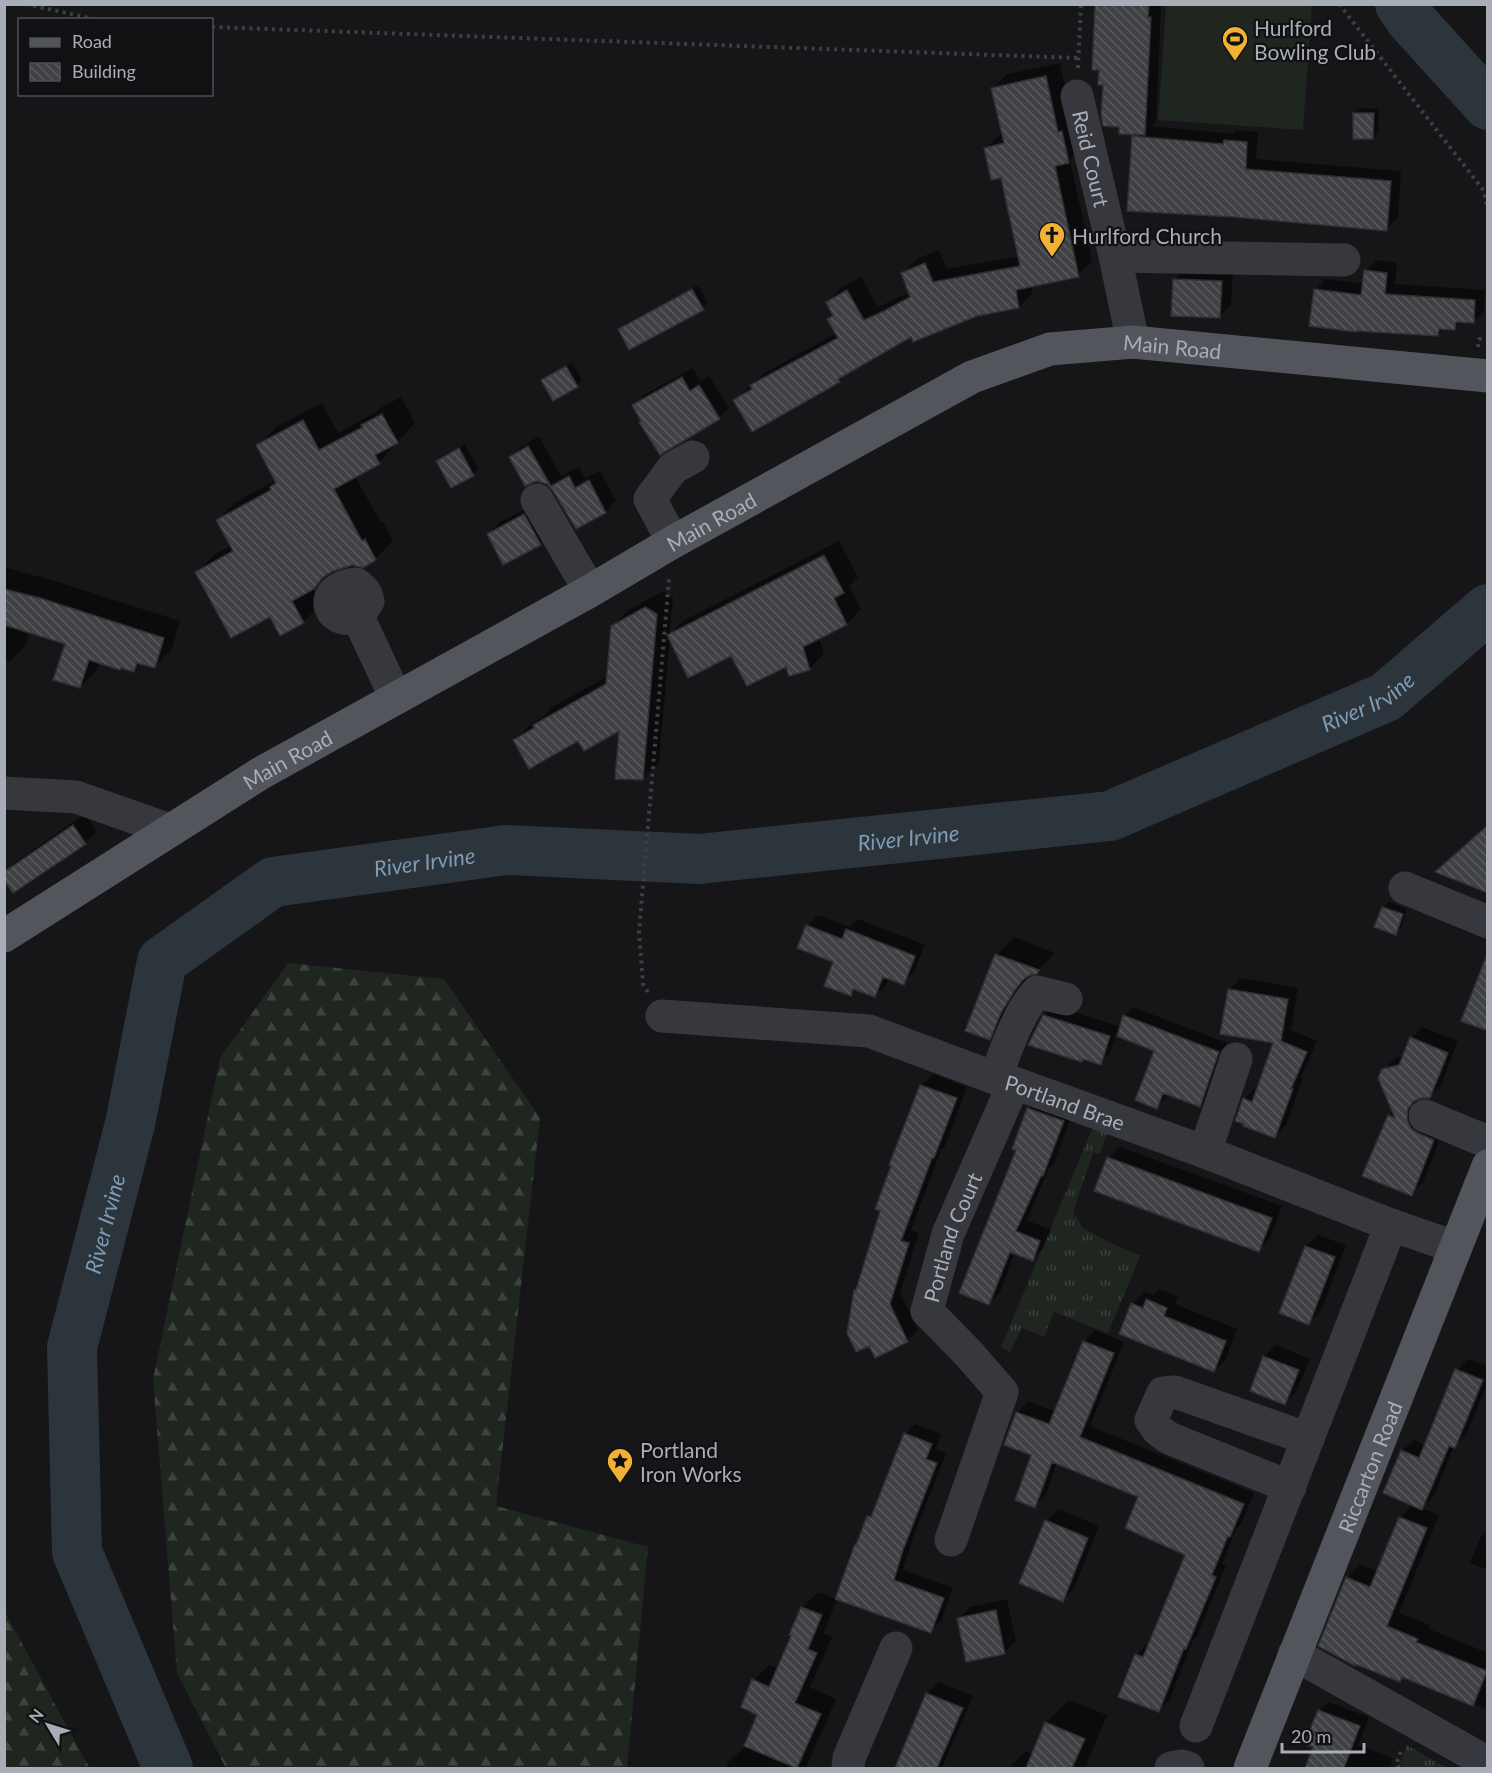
<svg xmlns="http://www.w3.org/2000/svg" width="1492" height="1773" viewBox="0 0 1492 1773" font-family="Lato,sans-serif">
<style>
.grass{fill:url(#grass-tufts)}
.forest{fill:url(#forest-firs)}
.pitch{fill:#1e261f}
.shadow{fill:#0007}
.lines{fill:none;stroke-linecap:round;stroke-linejoin:round}
.river{stroke:#2c353c;stroke-width:50}
.building{fill:url(#building-back-hatch);stroke:#303034;stroke-width:1.5}
.path{stroke:#3d3f44;stroke-width:4;stroke-dasharray:3 4.5;stroke-linecap:butt}
.minor{stroke:#37383d;stroke-width:33}
.major{stroke:#53555c;stroke-width:33}
.labels{text-anchor:middle;dominant-baseline:central;stroke-width:4.5;stroke-linejoin:round;paint-order:stroke}
.poi-label{font-size:21px;fill:#a8adb8;stroke:#111113;text-anchor:start}
.street-label{font-size:21px;fill:#a8adb8;stroke:#111113}
.water-label{font-size:22px;font-style:italic;fill:#7f9bb3;stroke:#111113}
</style>
<defs>
<pattern id="grass-tufts" width="24" height="20" patternUnits="userSpaceOnUse" patternTransform="scale(1.5)"><rect width="24" height="20" fill="#1e261f"/><path d="M3 7l-1-3M5 7V3M7 7l1-3M15 17l-1-3M17 17v-4M19 17l1-3" fill="none" stroke="#3c433d"/></pattern>
<pattern id="forest-firs" width="22" height="20" patternUnits="userSpaceOnUse" patternTransform="scale(1.5)"><rect width="22" height="20" fill="#1e261f"/><path d="M5 1l3.5 6h-7zM16 11l3.5 6h-7z" fill="#3c433d"/></pattern>
<pattern id="building-back-hatch" width="6" height="6" patternUnits="userSpaceOnUse" patternTransform="scale(1.5)"><rect width="6" height="6" fill="#404145"/><path d="M-1 5l2 2M0 0l6 6M5-1l2 2" fill="none" stroke="#595a5e"/></pattern>
</defs>
<rect width="100%" height="100%" fill="#161618"/>
<path class="grass" d="M1093,1127L1108,1131L1100,1153H1093L1073,1212L1083,1228L1113,1244L1140,1256L1108,1333L1054,1312L1044,1337L1022,1328L1010,1352L1001,1347Z
M1407,1745L1445,1767L1447,1768H1406L1399,1765Z"/>
<path class="forest" d="M288,963L444,979L540,1118L496,1506L648,1547L627,1768H226L177,1673L153,1379L220,1058Z
M4,1610L89,1767V1768H5Z"/>
<path class="pitch" d="M1166,5H1312L1303,130L1158,120Z"/>
<path class="shadow" d="M1096,4H1159V6H1161L1156,122L1152,126L1233,134L1236,130L1258,132L1256,159L1401,171L1398,218L1386,229L1134,136L1137,133L1121,125L1104,84Z
M1060,63L1072,118L1082,147L1070,160L1092,261L1078,275L1031,285L1033,293L1019,307L976,315L912,335L848,371L839,381L735,400L766,372L837,333L829,319L834,314L827,302L841,288L861,277L878,307L910,292L903,273L917,259L939,250L947,269L1020,256L1003,176L986,148L1000,134L1003,133L993,88L1007,74Z
M1360,108L1379,109L1378,132L1372,138L1354,113Z
M1376,260L1397,263L1395,284L1485,290L1484,311L1473,322L1462,321L1454,329L1444,328L1438,335L1315,290L1326,279L1364,284L1366,271Z
M1186,268L1233,270L1231,305L1220,316L1174,280Z
M698,285L708,303L703,308L620,330L625,324Z
M572,362L582,380L577,386L543,381L549,375Z
M693,368L700,382L709,376L729,408L719,418L634,405L644,395Z
M401,397L415,423L379,462L355,476L381,523L383,522L393,541L375,559L353,564L329,572L313,588L322,604L303,622L270,615L197,572L215,554L232,545L218,520L236,502L276,480L258,446L276,427L322,403L338,433L375,413L382,407Z
M539,436L561,476L579,467L585,478L600,471L616,501L605,512L554,489L511,457L521,447Z
M465,444L478,469L473,474L438,461L443,456Z
M536,504L552,532L540,543L504,563L488,534L500,522Z
M839,541L858,577L849,586L861,609L847,624L819,638L824,654L809,669L732,654L670,638L659,762L642,779L621,729L579,739L514,741L531,724L542,718L551,708L608,676L612,626L630,609L663,591L673,597L670,634L683,621Z
M4,567L58,582L180,621L172,649L155,666L141,662L134,670L100,662L97,670L80,687L67,643L30,631L26,645L9,662L4,661Z
M85,814L97,831L85,843L14,891L4,873L14,863Z
M1389,902L1407,909L1401,928L1395,933L1383,907Z
M818,915L850,927L858,919L925,945L914,972L903,983L889,977L886,985L875,996L856,988L850,994L835,961L807,926Z
M1014,937L1055,953L1037,972L1031,973L1018,994L1007,1021L989,1038L997,955Z
M1241,978L1298,988L1291,1030L1317,1041L1301,1077L1303,1078L1286,1125L1275,1136L1244,1099L1255,1088L1258,1089L1275,1041L1229,990Z
M1054,1006L1121,1027L1124,1016L1133,1007L1227,1043L1209,1096L1200,1106L1167,1093L1166,1098L1156,1107V1051L1116,1035L1110,1053L1100,1063L1044,1016Z
M1422,1027L1458,1041L1441,1085L1429,1097H1418L1417,1107L1444,1128L1423,1183L1411,1194L1389,1116L1394,1111L1384,1070L1395,1058L1404,1056L1411,1038Z
M933,1074L967,1087L945,1146L941,1150L911,1230L919,1233L900,1292L918,1330L907,1341L858,1288L882,1210L893,1165L891,1164L922,1085Z
M1040,1097L1074,1110L1054,1164L1049,1168L1027,1220L1051,1230L1043,1248L1032,1259L1015,1252L1000,1292L989,1303L1029,1109Z
M1120,1147L1282,1206L1270,1238L1259,1250L1108,1158Z
M1318,1235L1346,1245L1321,1311L1309,1323L1281,1313L1306,1246Z
M1159,1289L1178,1296L1175,1304L1237,1329L1226,1359L1214,1371L1121,1333L1133,1304L1144,1292L1153,1295Z
M1095,1330L1124,1342L1090,1426L1254,1493L1241,1524L1236,1529L1222,1564L1226,1565L1197,1636L1193,1640L1170,1699L1159,1711L1136,1655L1147,1644L1150,1645L1187,1554L1140,1496L1057,1462L1046,1495L1034,1506L1033,1454L1017,1413L1028,1401L1056,1412L1084,1342Z
M1276,1345L1310,1359L1296,1392L1285,1403L1264,1357Z
M1468,1359L1488,1366V1382L1466,1435L1454,1446L1434,1496L1422,1508L1439,1515L1399,1613L1430,1625L1429,1629L1488,1653V1710L1404,1676L1400,1680L1347,1578L1360,1564L1378,1572L1400,1518L1413,1504L1402,1451L1414,1440L1426,1445L1457,1370Z
M915,1424L941,1434L936,1449L946,1453L913,1538L903,1570L953,1588L941,1621L931,1631L838,1598L823,1633L832,1637L810,1687L836,1699L806,1768H727V1763L744,1748L759,1714L754,1680L769,1665L779,1669L802,1608L818,1592L837,1599L856,1545L858,1543L868,1517L876,1509L905,1434Z
M1058,1509L1099,1526L1074,1588L1063,1600L1047,1521Z
M1488,1530V1570L1470,1563L1481,1536Z
M1007,1599L1016,1641L1004,1653L959,1619L970,1607Z
M939,1682L973,1696L942,1768H897L927,1693Z
M1069,1700L1107,1715L1085,1768H1009L1026,1751L1033,1754L1046,1723Z
M1328,1702L1369,1717L1358,1745L1393,1758L1389,1768H1307L1315,1746L1319,1711Z"/>
<g class="lines">
<g class="river">
<path d="M1400,4L1410,19L1488,105"/>
<path id="s1" d="M168,1768L77,1552L72,1347L130,1124L162,961L273,882L506,850L699,859L1110,816L1386,697L1488,609"/>
</g>
</g>
<path class="building" d="M1095,4H1149L1148,17H1151L1145,135L1119,134V127L1103,126L1101,116L1103,85H1098L1099,70H1092Z
M1046,76L1058,132L1062,131L1069,163L1055,166L1079,277L1016,290L1019,308L977,316L913,342L911,337L838,379L840,382L752,432L733,400L752,389L750,385L838,338L827,319L833,316L826,302L847,290L864,320L884,311L910,297L901,273L925,263L933,282L1020,266L1001,178L991,180L984,148L1004,143L991,88Z
M1353,113H1374L1373,139H1353Z
M1132,136L1223,144L1224,140L1247,142L1246,169L1391,181L1387,231L1234,217L1127,211Z
M1364,270L1387,273L1385,294L1475,300L1474,323L1456,322L1455,330L1439,329L1438,336L1356,331V332L1309,326L1314,289L1361,295Z
M1173,279L1222,281L1220,318L1171,316Z
M692,289L704,310L629,350L618,329Z
M566,366L578,387L553,401L541,380Z
M682,377L690,391L699,385L720,419L660,455L639,422L641,421L632,405Z
M382,414L398,443L375,455L380,464L334,489L362,541L365,539L376,560L363,568L353,565L333,571L322,578L314,589L292,601L304,623L280,636L270,617L231,638L195,572L233,551L216,520L271,490L270,487L276,483L256,445L303,420L319,450L363,427L361,425Z
M528,446L551,486L569,476L575,488L589,480L606,513L576,529L553,491L547,484L536,481L525,486L509,457Z
M459,448L474,476L451,488L436,461Z
M524,514L541,545L503,565L487,534Z
M824,555L844,593L834,598L847,625L803,647L810,670L789,676L786,667L747,686L731,656L688,678L667,635Z
M4,589L40,598L164,638L155,668L137,663L134,672L121,668L120,670L89,660L80,688L53,680L65,644L4,625Z
M645,607L657,614L643,780L615,779L619,731L584,751L578,741L529,769L513,740L534,728L533,725L606,684L611,626Z
M73,825L86,844L13,893L4,880V872Z
M1488,825V893L1435,872Z
M1382,907L1403,914L1396,935L1374,927Z
M806,925L842,939L846,929L915,956L904,985L883,977L875,997L853,989L851,996L824,986L833,962L797,948Z
M995,954L1039,970L1037,974L1030,975L1023,980L1015,990L1001,1013L990,1040L965,1031Z
M1486,957H1488V1031L1461,1021Z
M1228,989L1288,999L1281,1041L1307,1052L1291,1089H1293L1275,1138L1243,1126L1244,1124L1235,1121L1243,1098L1252,1102L1273,1043L1220,1034Z
M1043,1015L1110,1036L1101,1065L1083,1059L1082,1062L1028,1045Z
M1123,1015L1219,1052L1200,1107L1163,1093L1157,1109L1135,1100L1154,1051L1117,1036Z
M1410,1037L1448,1053L1430,1098H1422L1414,1101L1408,1109L1407,1119L1411,1128L1418,1133L1434,1140L1412,1196L1362,1176L1388,1115L1395,1118L1378,1078L1382,1069L1399,1065Z
M920,1085L957,1098L934,1158H932L901,1241L909,1243L890,1304L908,1342L875,1358L869,1346L856,1352L847,1333L854,1290H856L880,1211L875,1209L891,1166L889,1165Z
M1027,1108L1064,1121L1043,1176H1041L1016,1231L1040,1241L1033,1261L1010,1252L989,1305L959,1293L1016,1150L1012,1149Z
M1107,1157L1272,1218L1259,1252L1094,1191Z
M1305,1246L1335,1257L1309,1325L1279,1313Z
M1146,1299L1167,1308L1164,1316L1226,1341L1214,1372L1119,1334L1131,1303L1143,1308Z
M1083,1341L1114,1353L1080,1437L1244,1504L1230,1537L1228,1536L1212,1575L1216,1577L1186,1649L1184,1648L1159,1712L1118,1697L1135,1654L1143,1657L1185,1555L1125,1528L1138,1497L1052,1462L1035,1508L1015,1500L1031,1455L1004,1445L1016,1412L1049,1424Z
M1263,1356L1299,1370L1285,1405L1250,1391Z
M1455,1369L1483,1380L1455,1448L1449,1446L1422,1510L1383,1493L1401,1450L1419,1458Z
M904,1433L932,1444L926,1459L937,1463L903,1550L894,1580L944,1598L931,1633L835,1599L855,1544L856,1545L867,1516L871,1517Z
M1399,1517L1427,1528L1387,1626L1418,1639L1416,1642L1487,1671L1473,1706L1402,1677L1400,1682L1355,1664V1666L1318,1646L1346,1577L1370,1587Z
M1045,1520L1088,1538L1063,1602L1019,1583Z
M801,1607L822,1615L808,1649L817,1653L795,1703L821,1714L797,1768H796L744,1746L757,1715L741,1707L752,1679L769,1687L791,1636L789,1635Z
M996,1610L1005,1654L966,1662L957,1618Z
M926,1693L963,1708L937,1768H895Z
M1318,1710L1360,1726L1344,1768H1305L1313,1747L1304,1744Z
M1045,1722L1085,1739L1072,1768H1026Z"/>
<g class="lines">
<path class="path" d="M26,4L98,20
M1339,4L1484,191L1488,211
M212,27L1078,58
M1078,68L1081,4
M1478,347L1479,339H1488
M648,992L643,984L639,932L669,579
M1399,1768L1396,1764L1402,1749"/>
<g class="minor">
<path id="s2" d="M1077,96L1115,256L1133,342"/>
<path d="M1115,256L1344,260"/>
<path d="M537,500L590,591"/>
<path d="M673,542L650,499L673,468L693,457"/>
<path d="M358,617L368,601C366,592 363,589 356,584C343,585 323,594 332,610C334,614 339,617 343,618C348,619 354,618 358,617L396,698"/>
<path d="M4,793L76,797L170,830"/>
<path d="M1405,888L1488,922"/>
<path id="s3" d="M662,1016L869,1031L995,1078L1014,1083L1205,1152L1391,1225L1455,1247"/>
<path d="M995,1078C1007,1049 1016,1016 1037,992L1066,999"/>
<path d="M1425,1116L1488,1142"/>
<path d="M1205,1152L1236,1059"/>
<path d="M1290,1487L1169,1438L1158,1430L1151,1420L1163,1393L1175,1392L1308,1439"/>
<path id="s4" d="M951,1540L1002,1392L969,1354L927,1311L948,1234L1014,1083"/>
<path d="M1294,1654L1488,1763"/>
<path d="M1196,1726L1391,1225"/>
<path d="M848,1768L849,1758L896,1648"/>
<path d="M1171,1768L1182,1766L1188,1768"/>
</g>
<g class="major">
<path id="s5" d="M4,936L261,773L590,591L673,542L972,377L1050,349L1133,342L1488,376"/>
<path id="s6" d="M1250,1768L1488,1166"/>
</g>
</g>
<defs>
<g id="stadium-pin" transform="scale(1.35)"><path d="M0 17L-7.5 6A9.5 9.5 0 1 1 7.5 6Z" fill="#f2b134" stroke="#111113"/><path d="M0-5a6.5 5 0 1 0 0 10a6.5 5 0 1 0 0-10ZM-3.5-1.8h7v3.6h-7Z" fill="#111"/></g>
<g id="church-pin" transform="scale(1.35)"><path d="M0 17L-7.5 6A9.5 9.5 0 1 1 7.5 6Z" fill="#f2b134" stroke="#111113"/><path d="M-1.2-6h2.4v3.5h3.3v2.4h-3.3V6h-2.4V-.1h-3.3v-2.4h3.3Z" fill="#111"/></g>
<g id="sight-pin" transform="scale(1.35)"><path d="M0 17L-7.5 6A9.5 9.5 0 1 1 7.5 6Z" fill="#f2b134" stroke="#111113"/><path d="M0-6L1.8-2.2L6-1.7L2.9 1.2L3.7 5.4L0 3.3L-3.7 5.4L-2.9 1.2L-6-1.7L-1.8-2.2Z" fill="#111"/></g>
</defs>
<g fill-rule="evenodd">
<use href="#stadium-pin" x="1235" y="39"/>
<use href="#church-pin" x="1052" y="235"/>
<use href="#sight-pin" x="620" y="1461"/>
</g>
<g class="labels">
<g class="poi-label">
<text x="1254" y="27">Hurlford<tspan x="1254" dy="24">Bowling Club</tspan></text>
<text x="1072" y="235">Hurlford Church</text>
<text x="640" y="1449">Portland<tspan x="640" dy="24">Iron Works</tspan></text>
</g>
<g class="street-label">
<text stroke="none"><textPath href="#s2" startOffset="64">Reid Court</textPath></text>
<text stroke="none"><textPath href="#s5" startOffset="1324">Main Road</textPath></text>
<text stroke="none"><textPath href="#s5" startOffset="820">Main Road</textPath></text>
<text stroke="none"><textPath href="#s5" startOffset="334">Main Road</textPath></text>
<text stroke="none"><textPath href="#s3" startOffset="416">Portland Brae</textPath></text>
<text stroke="none"><textPath href="#s4" startOffset="345">Portland Court</textPath></text>
<text stroke="none"><textPath href="#s6" startOffset="324">Riccarton Road</textPath></text>
</g>
<g class="water-label">
<text stroke="none"><textPath href="#s1" startOffset="2096">River Irvine</textPath></text>
<text stroke="none"><textPath href="#s1" startOffset="1611">River Irvine</textPath></text>
<text stroke="none"><textPath href="#s1" startOffset="1125">River Irvine</textPath></text>
<text stroke="none"><textPath href="#s1" startOffset="567">River Irvine</textPath></text>
</g>
</g>
<rect width="1492" height="1773" fill="none" stroke="#a8adb8" stroke-width="12"/>
<rect x="18" y="18" width="195" height="78" fill="#111113" stroke="#4d4f55" stroke-width="1.5"/>
<rect x="30" y="38" width="30" height="9" fill="#53555c" stroke="#4d4f55" stroke-width="1.5"/>
<text x="72" y="48" font-size="18" fill="#a8adb8">Road</text>
<rect x="30" y="63" width="30" height="18" fill="url(#building-back-hatch)" stroke="#4d4f55" stroke-width="1.5"/>
<text x="72" y="78" font-size="18" fill="#a8adb8">Building</text>
<g transform="translate(48 1725) rotate(308)" stroke="#111113" stroke-width="4.5" paint-order="stroke">
<path d="M0-4.5L10 22L0 15L-10 22Z" fill="#a8adb8"/>
<text y="-9" font-size="16" font-weight="bold" text-anchor="middle" fill="#a8adb8">N</text>
</g>
<path d="M1282 1743v9h82v-9" fill="none" stroke="#a8adb8" stroke-width="3"/>
<text x="1291" y="1743" font-size="18" fill="#a8adb8" stroke="#111113" stroke-width="4.5" paint-order="stroke">20 m</text>
</svg>
